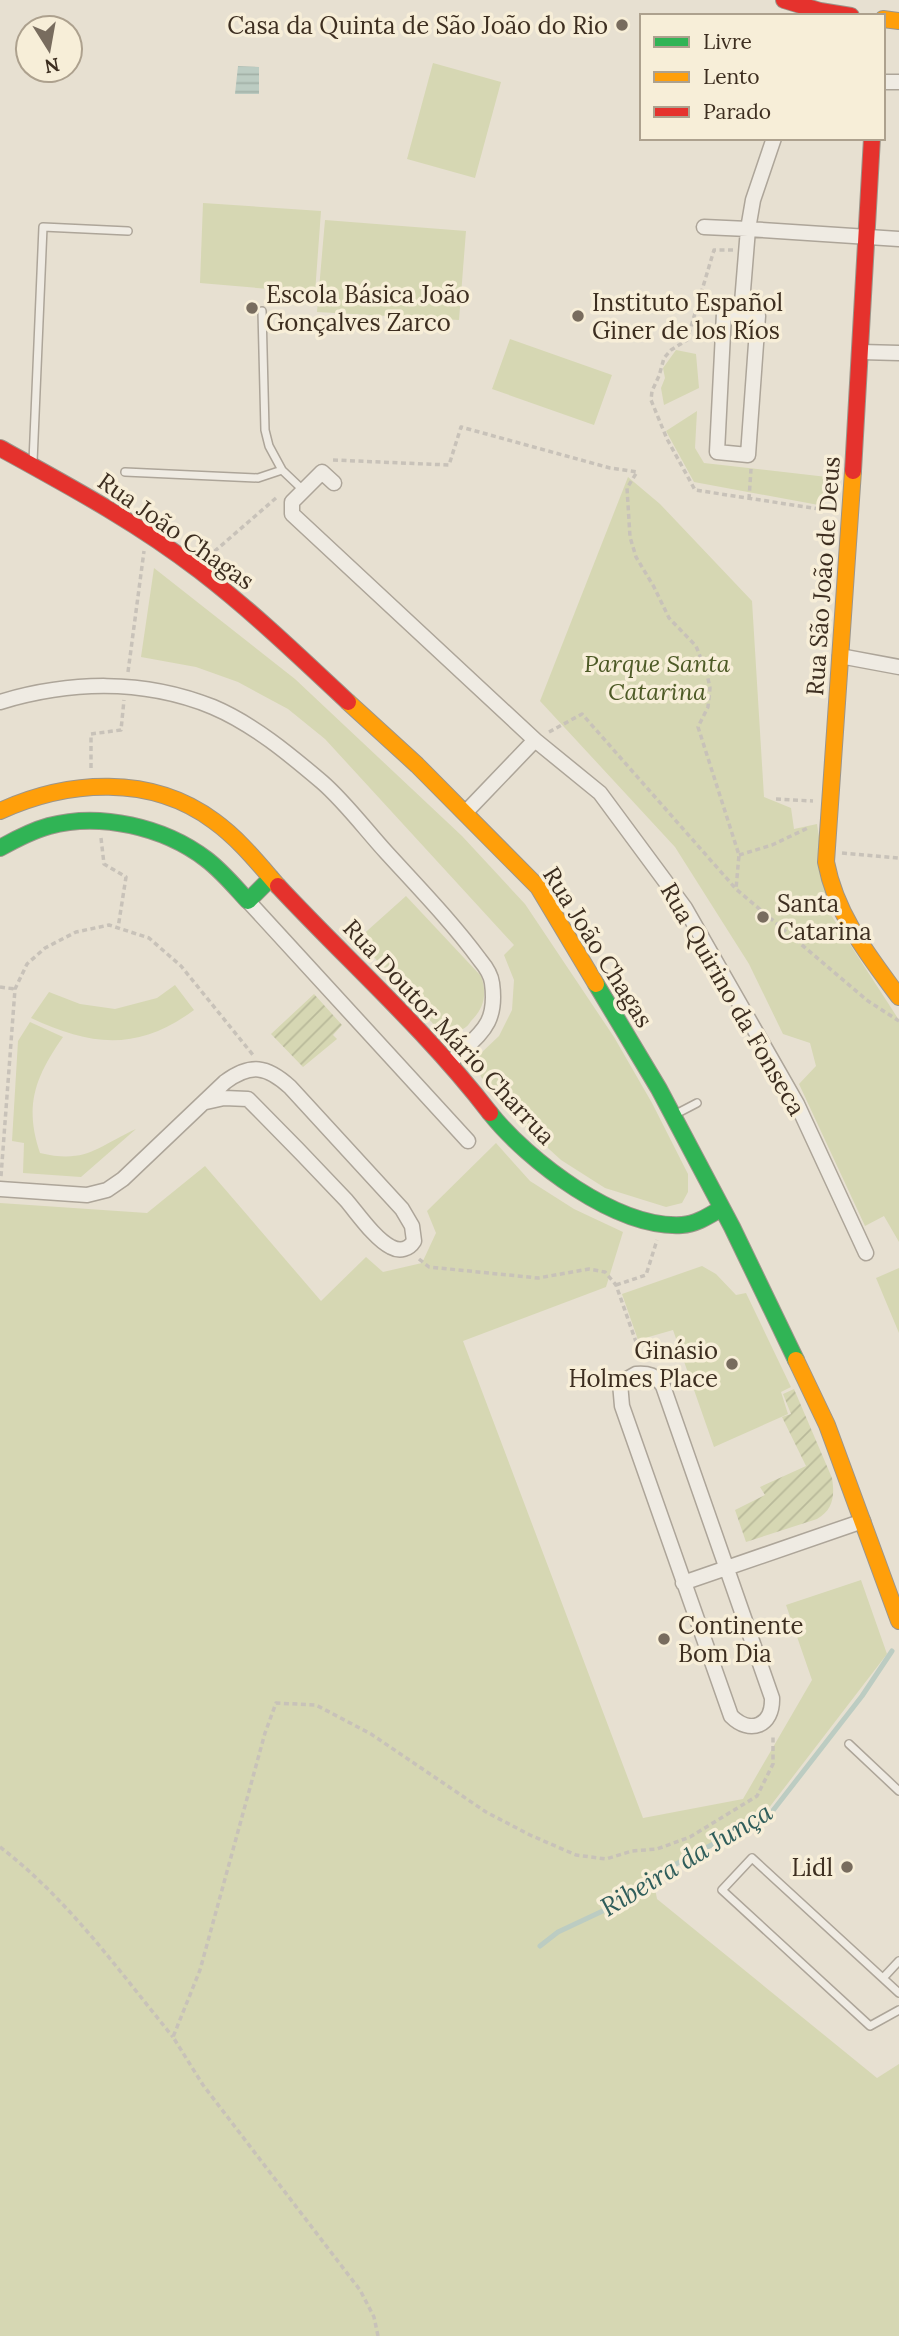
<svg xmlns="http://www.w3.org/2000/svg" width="899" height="2336" viewBox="0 0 899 2336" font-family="Lora,serif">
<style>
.green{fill:#d6d7b3}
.garden{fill:url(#garden-furrows)}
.water{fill:url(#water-rules)}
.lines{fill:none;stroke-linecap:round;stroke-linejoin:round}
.stream{stroke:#bcccc2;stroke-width:5}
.lane-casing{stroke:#ada599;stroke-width:10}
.street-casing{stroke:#ada599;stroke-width:17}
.fast-casing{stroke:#9c958a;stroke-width:18}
.slow-casing{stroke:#9c958a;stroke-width:18}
.jam-casing{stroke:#9c958a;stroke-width:18}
.path{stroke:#c8c2b9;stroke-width:3.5;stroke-dasharray:5 3.5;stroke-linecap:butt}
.lane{stroke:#efebe3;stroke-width:7}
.street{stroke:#efebe3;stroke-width:14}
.fast{stroke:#30b455;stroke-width:16}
.slow{stroke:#ff9f0a;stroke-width:16}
.jam{stroke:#e5322d;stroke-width:16}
.poi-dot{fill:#786c5e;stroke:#f7eed8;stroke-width:2.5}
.labels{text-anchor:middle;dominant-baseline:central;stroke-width:7;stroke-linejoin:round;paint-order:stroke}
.poi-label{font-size:24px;fill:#3d2e20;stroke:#f7eed8;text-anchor:start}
.street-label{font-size:24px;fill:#3d2e20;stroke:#f7eed8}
.park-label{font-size:24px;font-style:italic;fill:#4d5a26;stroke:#f7eed8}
.water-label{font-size:26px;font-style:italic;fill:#2f5d5a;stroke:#f7eed8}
</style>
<defs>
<pattern id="garden-furrows" width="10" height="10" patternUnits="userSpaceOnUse" patternTransform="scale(1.75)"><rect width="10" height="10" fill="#d6d7b3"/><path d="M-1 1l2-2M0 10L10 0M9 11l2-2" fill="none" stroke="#b9b99a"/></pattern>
<pattern id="water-rules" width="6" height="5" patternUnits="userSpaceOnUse" patternTransform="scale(1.75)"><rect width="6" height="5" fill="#bcccc2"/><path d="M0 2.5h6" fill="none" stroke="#a2b0a6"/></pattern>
</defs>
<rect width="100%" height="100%" fill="#e7e0d1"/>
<path class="green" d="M433,63L501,82L475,178L407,159Z
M203,203L321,211L315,293L200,283Z
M325,220L466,231L459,320L317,312Z
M510,339L612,375L594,425L492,389Z
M676,350L696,354L699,388L664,405L661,388L665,378L663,368Z
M697,411L695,448L704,463L827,477L824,506L694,482L666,431Z
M628,477L660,504L752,601L764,797L791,808L794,829L817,824L831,915L899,1020V1242L884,1216L865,1226L799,1084L816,1066L810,1043L783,1034L749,964L675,847L540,701Z
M154,568L295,679L462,836L525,904L614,1037L652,1103L688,1174V1192L682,1203L666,1207L605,1188L561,1160L526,1128L481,1077L478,1066L479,1055L499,1036L512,1010L514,980L504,955L514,945L325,739L288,709L238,682L196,667L141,657Z
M406,896L481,976C487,993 485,1007 471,1021C469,1024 467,1027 463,1029C455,1033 444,1030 436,1027L358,939Z
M175,985L194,1010C137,1052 91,1046 31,1018L49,992L80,1004L115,1009L157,998Z
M30,1022L63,1037C35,1077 24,1106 40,1153C86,1164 97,1147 136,1129L81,1177L23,1173L24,1143L12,1141L18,1041Z
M496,1143L530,1181L574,1209L623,1232L606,1287L463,1341L643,1818L743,1799L812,1680L786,1605L861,1580L887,1654L765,1813L653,1878L657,1899L877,2078L899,2064V2336H0V1203L147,1213L205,1166L321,1301L366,1257L383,1272L422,1263L436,1233L427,1211Z
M702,1266L716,1274L736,1295L746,1293L791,1387L781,1392L788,1414L714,1447L673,1330L638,1340L622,1294Z
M899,1268V1333L876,1278Z"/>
<path class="garden" d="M314,994L342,1025L333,1035L337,1039L303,1067L271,1034Z
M794,1389L832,1478C835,1496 833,1510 817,1519L746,1542L735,1510L765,1495L760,1487L806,1466L782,1417L791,1414L783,1394Z"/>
<path class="water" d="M238,66L259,67V94H235Z"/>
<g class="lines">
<path class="stream" d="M540,1946L558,1932L624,1901L648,1879L771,1813L862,1696L892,1651"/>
<g class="lane-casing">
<path id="lane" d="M262,311L265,430L269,446L282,470
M33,462L43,227L128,231
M125,472L258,478L282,470L303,490
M674,1115L697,1103
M849,1744L899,1791
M883,1978L899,1961
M899,1993L752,1858L722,1890L870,2026L899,2010"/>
</g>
<g class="street-casing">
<path id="street" d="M883,82H899
M774,138L753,200L748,229L899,239
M704,227L748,229L741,315
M724,313L758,316L748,455L717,452Z
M861,352L899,353
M334,483L322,472L292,502V514L535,740L465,813
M840,656L899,667
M0,702C70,681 144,679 213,707C253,724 289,754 322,782C345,802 365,829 386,852C418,887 452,922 480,960C485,966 491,975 492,983C498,1027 478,1034 451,1062
M535,740L600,793L685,908L797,1104L866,1253
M248,901L468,1141
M0,1189L87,1195L107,1190L123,1179L225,1082C251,1063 267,1066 290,1087L402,1209L412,1226L414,1241C409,1249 400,1252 391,1247C375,1239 358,1214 346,1200C314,1166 281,1132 248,1099L224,1098L206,1102
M636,1374C648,1373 656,1375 663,1386L772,1698C773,1726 750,1735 731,1716L622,1406L620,1383Z
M683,1583L863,1521"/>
</g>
<g class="fast-casing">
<path id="fast" d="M0,848C16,839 31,831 49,826C100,812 164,827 206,859C222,871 235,887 248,901L271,878
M596,984L659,1089L732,1227L796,1360
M490,1113C528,1161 617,1229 682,1225C697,1224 710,1215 722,1208"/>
</g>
<g class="slow-casing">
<path id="slow" d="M883,19L899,21
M853,471L826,862C836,915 868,955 899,997
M348,702L417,765L538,887L596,984
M0,811C68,780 151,774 214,821C239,839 258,863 278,886
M796,1360L827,1425L899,1621"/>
</g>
<g class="jam-casing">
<path id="jam" d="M784,0L820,11L851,16
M0,448C69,486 138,523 200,571C252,611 300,657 348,702
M853,471L872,138
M278,886C349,962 426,1030 490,1113"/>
</g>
<path class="path" d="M733,250H714L687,340L671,350L664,358L659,376L652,391L651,400L667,439L695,490L832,511
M333,460L449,465L461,427L610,468L637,472L627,488L630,537L636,557L654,587L669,618L696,646L707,674L710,688L708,707L698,727L739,855L736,889
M749,499L751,469
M208,557L276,498
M128,672L144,551
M549,732L582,714L736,889L868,1001L899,1021
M91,768V734L121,730L124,700
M776,799L813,801
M101,838L104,864L126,877L118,928
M842,853L899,858
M739,855L772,845L810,827
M0,987L15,989
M1,1176L15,989L27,964L45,948L76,932L109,925L149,938L181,966L253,1055
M419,1259L429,1267L538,1278L589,1269L605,1272L616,1285L642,1359
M616,1285L646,1275L657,1240
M0,1847C68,1899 119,1971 173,2037
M378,2336L374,2317L360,2290L203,2085L173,2037L200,1970L265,1733L276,1703L316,1705L371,1734L486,1812L530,1835L576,1855L606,1859L632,1851L657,1849L690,1837L757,1796L773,1764V1734"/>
<use href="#lane" class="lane"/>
<use href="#street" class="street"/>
<use href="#fast" class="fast"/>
<use href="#slow" class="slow"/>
<use href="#jam" class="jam"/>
</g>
<g class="poi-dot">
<circle cx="622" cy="25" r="7"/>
<circle cx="252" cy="308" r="7"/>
<circle cx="578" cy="316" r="7"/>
<circle cx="763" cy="917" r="7"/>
<circle cx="732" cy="1364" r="7"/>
<circle cx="664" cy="1639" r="7"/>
<circle cx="847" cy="1867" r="7"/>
</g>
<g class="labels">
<g class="poi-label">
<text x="608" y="25" text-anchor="end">Casa da Quinta de São João do Rio</text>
<text x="266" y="294">Escola Básica João<tspan x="266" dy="28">Gonçalves Zarco</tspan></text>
<text x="592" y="302">Instituto Español<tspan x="592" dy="28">Giner de los Ríos</tspan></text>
<text x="777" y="903">Santa<tspan x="777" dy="28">Catarina</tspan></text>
<text x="718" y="1350" text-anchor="end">Ginásio<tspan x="718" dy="28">Holmes Place</tspan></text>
<text x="678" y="1625">Continente<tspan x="678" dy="28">Bom Dia</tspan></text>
<text x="833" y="1867" text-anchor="end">Lidl</text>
</g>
<g class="street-label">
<text transform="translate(176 531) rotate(35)">Rua João Chagas</text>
<text transform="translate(823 576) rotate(-86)">Rua São João de Deus</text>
<text transform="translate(598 947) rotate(58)">Rua João Chagas</text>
<text transform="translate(733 999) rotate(60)">Rua Quirino da Fonseca</text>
<text transform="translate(449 1032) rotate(47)">Rua Doutor Mário Charrua</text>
</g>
<g class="park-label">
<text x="657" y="663">Parque Santa<tspan x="657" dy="28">Catarina</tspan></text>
</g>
<g class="water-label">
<text transform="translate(686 1859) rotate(-31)">Ribeira da Junça</text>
</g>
</g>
<rect x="640" y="14" width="245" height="126" fill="#f7eed8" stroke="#ada18e" stroke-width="2"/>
<rect x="654" y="37" width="35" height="10" fill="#30b455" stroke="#ada18e" stroke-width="2"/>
<text x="703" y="49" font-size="21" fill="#3d2e20">Livre</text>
<rect x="654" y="72" width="35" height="10" fill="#ff9f0a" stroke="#ada18e" stroke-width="2"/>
<text x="703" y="84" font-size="21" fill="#3d2e20">Lento</text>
<rect x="654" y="107" width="35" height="10" fill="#e5322d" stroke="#ada18e" stroke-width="2"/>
<text x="703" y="119" font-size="21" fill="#3d2e20">Parado</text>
<g transform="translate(49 49) rotate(169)"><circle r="33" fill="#f7eed8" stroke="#ada18e" stroke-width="2"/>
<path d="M0-5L12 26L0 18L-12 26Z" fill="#786c5e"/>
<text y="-10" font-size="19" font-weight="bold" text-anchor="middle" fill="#3d2e20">N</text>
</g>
</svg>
